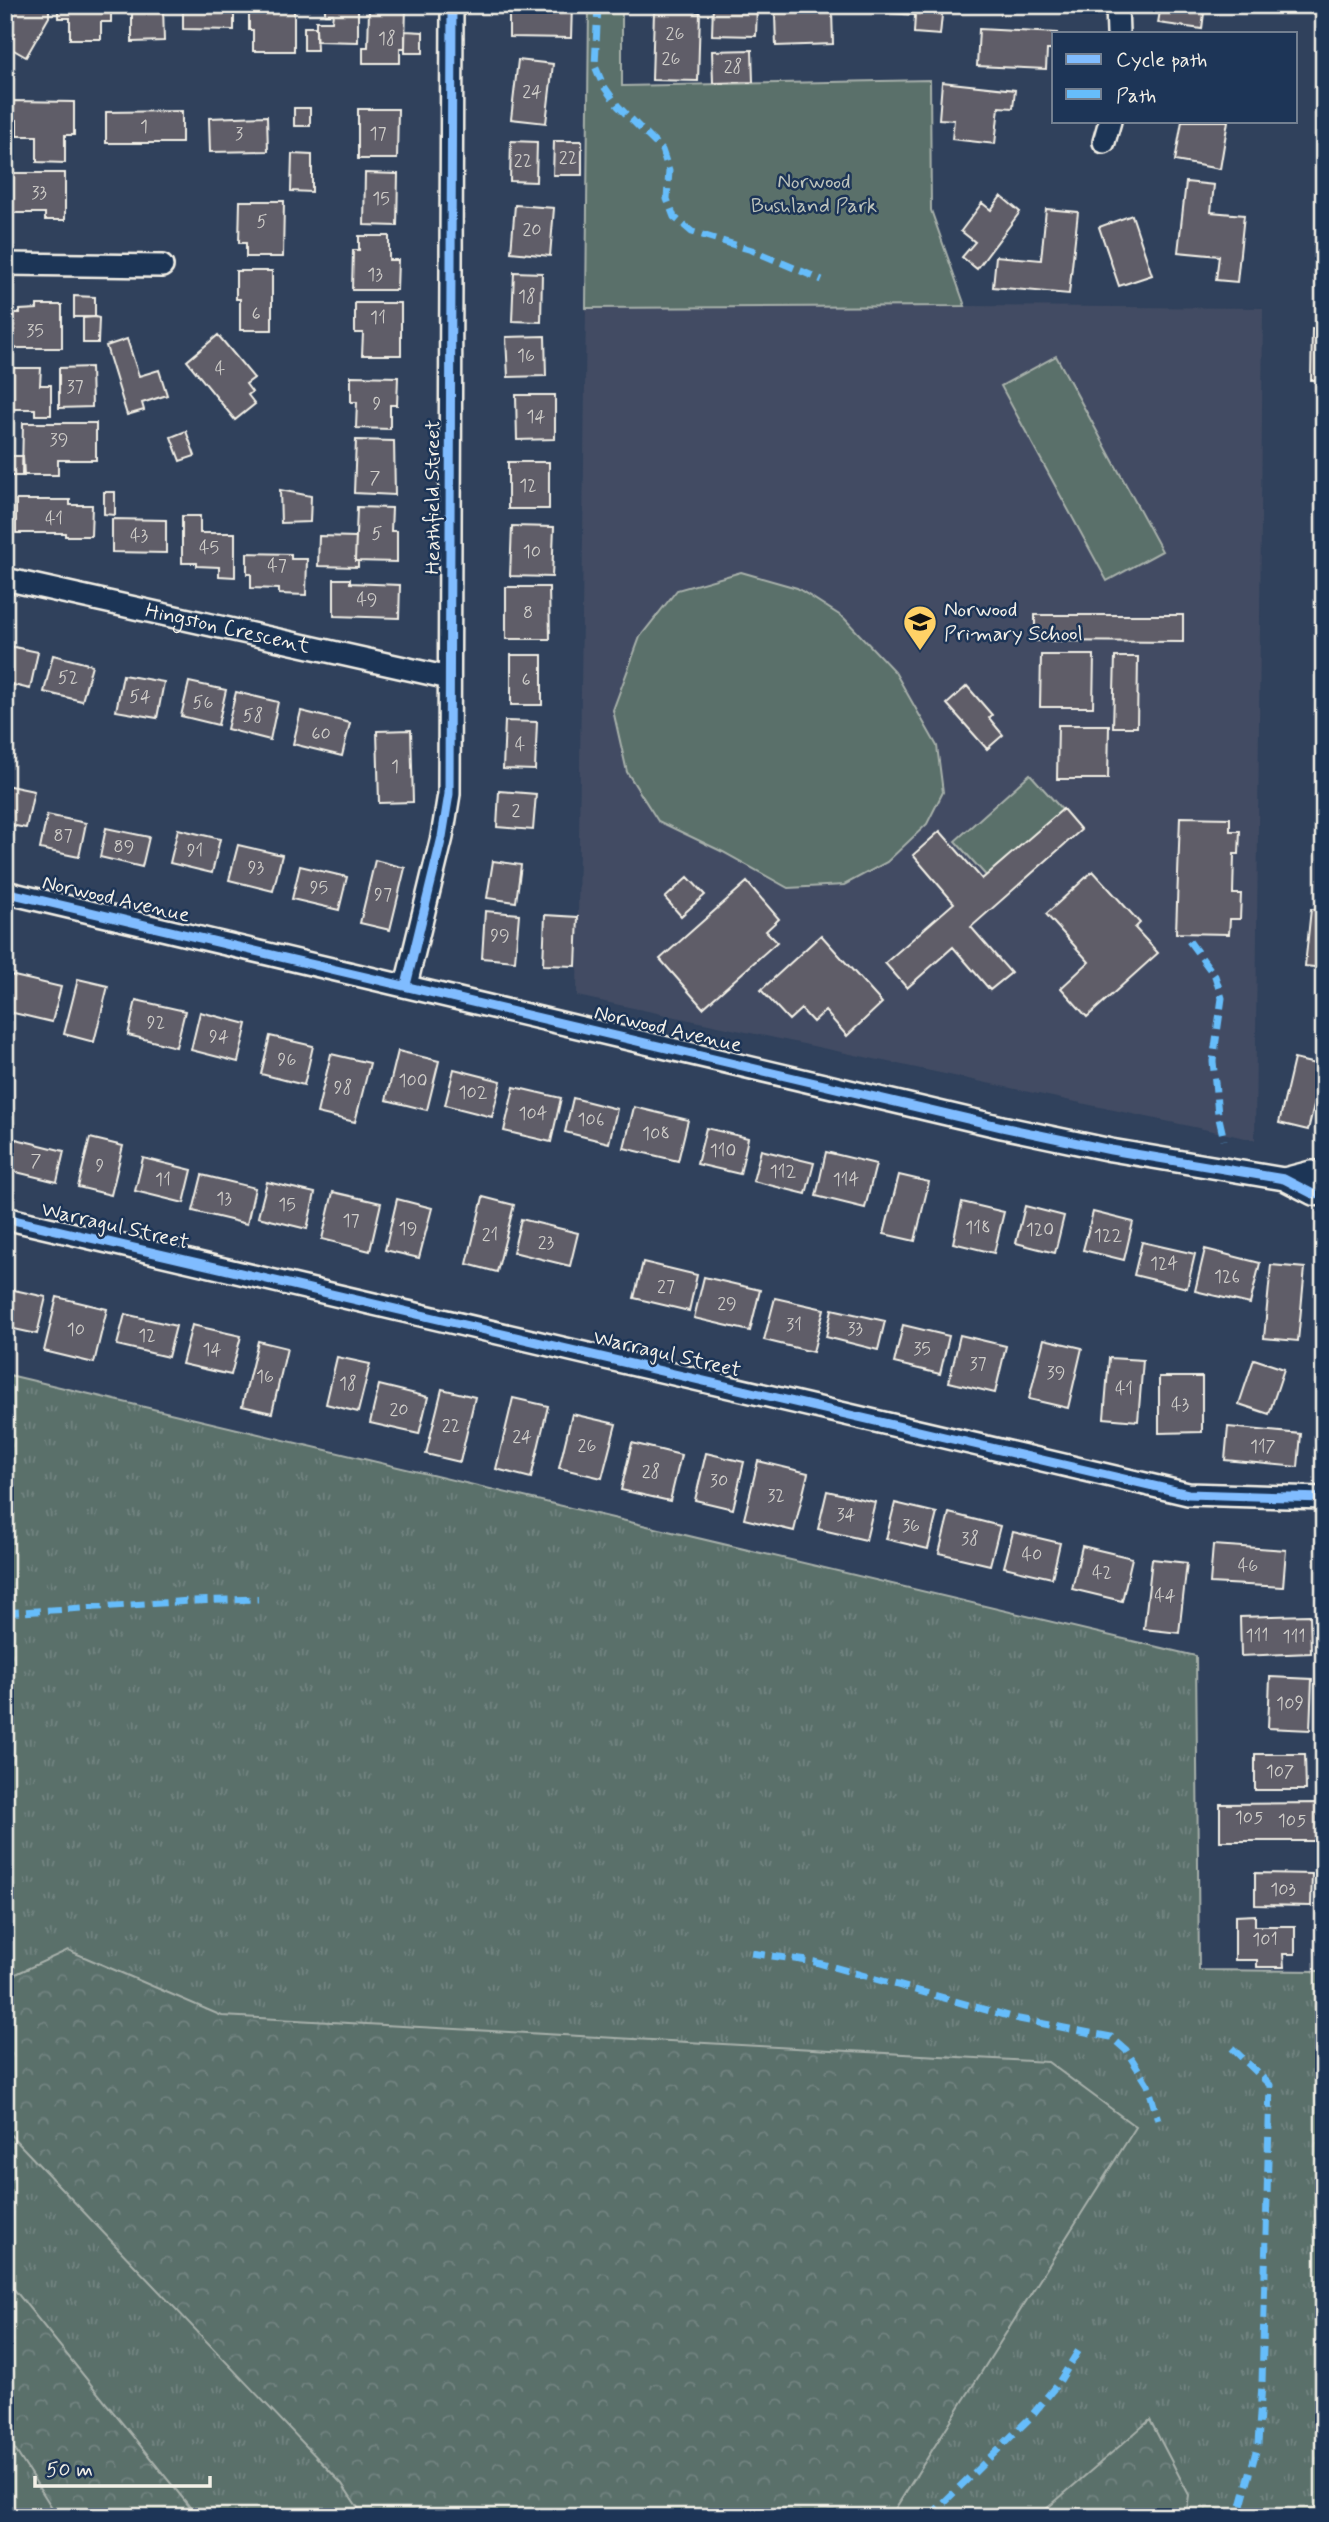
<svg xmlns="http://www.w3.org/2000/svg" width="1329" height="2522" viewBox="0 0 1329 2522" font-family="Mynerve,sans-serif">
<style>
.built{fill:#424c63}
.grass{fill:url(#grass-tufts);stroke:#a7b0aa;stroke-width:2}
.forest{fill:url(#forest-crowns);stroke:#a7b0aa;stroke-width:2}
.green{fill:#5a6f6b;stroke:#a7b0aa;stroke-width:2}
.building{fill:#5e5d68;stroke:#f4f1e8;stroke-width:2}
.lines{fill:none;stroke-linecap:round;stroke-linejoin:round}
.street-casing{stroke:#f4f1e8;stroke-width:26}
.street{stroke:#1d3557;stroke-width:21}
.quiet{stroke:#66bdfb;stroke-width:7;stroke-dasharray:14 7;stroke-linecap:butt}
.cycleway-casing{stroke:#1d3557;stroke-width:13}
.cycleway{stroke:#80bcff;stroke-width:9}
.labels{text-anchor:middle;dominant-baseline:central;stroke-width:5;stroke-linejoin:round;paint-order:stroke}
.number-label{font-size:18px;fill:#ceccc8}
.park-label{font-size:21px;fill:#bec4bc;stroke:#1d3557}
.street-label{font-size:21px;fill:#f4f1e8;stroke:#1d3557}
.poi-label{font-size:21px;fill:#f4f1e8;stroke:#1d3557;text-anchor:start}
</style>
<defs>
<pattern id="grass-tufts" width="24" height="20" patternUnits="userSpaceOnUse" patternTransform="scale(1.75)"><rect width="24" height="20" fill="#5a6f6b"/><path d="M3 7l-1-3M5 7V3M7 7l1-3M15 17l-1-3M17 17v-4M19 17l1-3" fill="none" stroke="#728480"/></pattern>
<pattern id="forest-crowns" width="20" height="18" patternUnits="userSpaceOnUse" patternTransform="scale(1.75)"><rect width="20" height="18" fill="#5a6f6b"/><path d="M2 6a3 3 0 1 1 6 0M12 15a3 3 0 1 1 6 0" fill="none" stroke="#728480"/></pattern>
</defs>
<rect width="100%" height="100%" fill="#30415c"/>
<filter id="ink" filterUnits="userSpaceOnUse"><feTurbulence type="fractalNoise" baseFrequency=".0143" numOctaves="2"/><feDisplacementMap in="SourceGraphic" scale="14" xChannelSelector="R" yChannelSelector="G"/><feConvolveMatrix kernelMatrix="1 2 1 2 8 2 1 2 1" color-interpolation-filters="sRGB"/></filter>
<g filter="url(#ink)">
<path class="built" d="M965,306L1263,308L1255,1140L577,996L586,308Z"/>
<path class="grass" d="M5,1374L1196,1656L1199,1970L1324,1971L1322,2517H5Z"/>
<path class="forest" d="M68,1950L222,2016L1048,2062L1136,2127L890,2517H364L342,2484L5,2129V1979Z
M5,2278L198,2517H58L5,2434Z
M1150,2420L1189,2495L1186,2517H1037Z"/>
<path class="green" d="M589,5H622V86L930,80L931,210L965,306L586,308Z
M1056,356L1162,551L1107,581L1001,386Z
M741,572L797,588L844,618L895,672L937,746L943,792L927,824L887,862L844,885L788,888L723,852L658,821L627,772L613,710L640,637L677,590Z
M1030,774L1065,813L990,880L955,841Z"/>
<path class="building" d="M11,5H49V17L26,57L5,45V18Z
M58,5H111V22H101V39H70V18H58Z
M132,5H163L164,41L132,42Z
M183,5H234V30L183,29Z
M249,5H294V51H253V30H249Z
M325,5H358V42L316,41V21H332L333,14H325Z
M373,5H406L405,48H400V63H363V47H368L369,10H373Z
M509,5H572L571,38L509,37Z
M713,5H757L756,36L712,35Z
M893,5H943L940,35L914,33L915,15L892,13Z
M1161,5H1205L1202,29L1158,23Z
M654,11L700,12L698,81L652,80Z
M832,11L833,44L776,46L775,13Z
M304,27H316L317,50H304Z
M979,29L1058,33H1054V50H1047L1046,69L977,66Z
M405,31L423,32V53H405Z
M752,50L753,82L713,83L712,51Z
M518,60L553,64L546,123L511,119Z
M942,82L1015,90L1013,108L999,107L995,144L952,139L954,120L939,119Z
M13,101L74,102V135H65V163L37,162V136H17V120H13Z
M294,108H310V126H294Z
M358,109H398L397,159H358Z
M182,111V143H106V112Z
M267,116L268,151L210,152L209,118Z
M1182,121H1228L1220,169L1175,161Z
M511,141L537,142L536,182L510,181Z
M554,141H582V175H553Z
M292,154L312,155V192L291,191Z
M13,173H65V220H45V213H13Z
M365,173L398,174L397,226L364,225Z
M1186,182L1214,185L1211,212L1244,215L1237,282L1216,280L1219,256L1178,252Z
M1001,196L1020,212L977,269L962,257L975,242L961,231L982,203L991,210Z
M240,201H284L283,257H246V243H239Z
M515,205L554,208L550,256L511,252Z
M1046,209L1078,212L1069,294L993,287L996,256L1041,260Z
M1132,215L1152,275L1119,286L1099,227Z
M359,236H389V260H398L397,290H352L353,250H359Z
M236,271H272V330H240V299H236Z
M514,272L542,273L541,322L512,321Z
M74,296L95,297V317H74Z
M355,303H401V355H362L363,333H355Z
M37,305H62V348H8V313H20V310L37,309Z
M95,317L99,318L98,343H83V318Z
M1312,329H1324V380H1311Z
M218,335L254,378L246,384L252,392L248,395L255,404L235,420L187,361Z
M545,336L546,376L508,377L506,337Z
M127,339L139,376L159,370L167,395L142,403L144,410L127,415L106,346Z
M91,367L92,407L59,408V368Z
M7,368H41L40,385H51V415H35V409H7Z
M351,376L398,377L397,405H390V429L356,428L357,402H351Z
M516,395H555V439L517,440Z
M23,423H96V460H58V475H22Z
M186,431L195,456L180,461L171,437Z
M356,440L394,441L395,495L354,493Z
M5,456H23L24,476H5Z
M508,462H549V509H508Z
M280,490L311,496L310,522L281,523Z
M104,492H115V515L104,514Z
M16,500H70V505H92L91,536H65V533H16Z
M357,507L392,508L391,531H397V562L355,561Z
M182,516H200V533H235V577L219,576V567L197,566V563H182Z
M112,519L166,520V553L112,552Z
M512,526L554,527L552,577L510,576Z
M319,536L356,537L355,561H358V567L318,566Z
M247,553L291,554V559H307L306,595L279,594V589L251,588V574H247Z
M334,579H350V583L400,585L399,618L334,616Z
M506,587H549L550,639H506Z
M1035,615H1183V642L1035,641Z
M5,645L38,652L30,689L5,683Z
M53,655L92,665L82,701L44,692Z
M511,655H542V705H511Z
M1041,655H1094L1093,707H1040Z
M1115,657H1138L1137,727H1113Z
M123,675L164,682L157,718L116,711Z
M189,682L226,690L218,725L181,716Z
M967,686L992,715L989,718L1003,735L987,749L947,704Z
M236,692L278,702L270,740L227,729Z
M301,711L350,723L342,756L293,744Z
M505,721L537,722L535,770L503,769Z
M1058,725H1109L1108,779H1057Z
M411,730L413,802L379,803L377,731Z
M5,785L34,791L26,828L5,824Z
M499,791L536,794L533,830L497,827Z
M1063,809L1081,830L971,927L1011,973L990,990L953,947L907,988L885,963L954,903L913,855L940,831L982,879Z
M47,815L86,823L79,857L40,849Z
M1180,817L1230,818V831H1240L1239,854H1234L1233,894H1241L1240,919H1230L1229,934L1176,933Z
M106,828L149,837L142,867L100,857Z
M178,829L220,839L212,873L170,863Z
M238,845L282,855L273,891L229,880Z
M375,860L405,868L390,930L360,923Z
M493,861L521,865L516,902L487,898Z
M300,866L347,877L339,910L292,899Z
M1093,871L1140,923L1135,928L1158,953L1087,1017L1061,988L1089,962L1046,914Z
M688,877L705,895L681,916L665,898Z
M747,882L779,919L766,931L777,942L703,1008L660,959Z
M1311,909L1324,910V968L1305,966Z
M485,911L519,914L515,961L482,958Z
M545,915L578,917L576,966L543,965Z
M821,935L882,1003L847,1036L825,1011L813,1022L801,1009L789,1020L761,990Z
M10,975L61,987L52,1022L5,1011V995Z
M78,979L108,986L94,1042L64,1034Z
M1322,980H1324V1025H1319Z
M136,1000L185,1011L176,1047L128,1035Z
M200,1012L247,1024L238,1062L191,1050Z
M270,1036L313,1046L304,1085L261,1074Z
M398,1051L439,1061L427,1110L386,1100Z
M331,1054L370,1063L355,1122L317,1113Z
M1294,1059L1324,1066L1308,1130L1279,1123Z
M454,1069L501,1081L492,1117L445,1105Z
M514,1087L561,1098L551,1142L504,1131Z
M573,1098L617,1109L609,1143L565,1132Z
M634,1107L688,1120L678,1161L624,1148Z
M706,1128L748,1138L740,1174L697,1164Z
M90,1138L123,1146L111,1195L78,1187Z
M16,1139L64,1151L57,1182L8,1170Z
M761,1150L814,1163L806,1194L753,1181Z
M826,1152L876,1164L865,1208L816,1196Z
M143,1158L192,1170L184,1203L135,1191Z
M202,1175L255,1188L247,1224L193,1211Z
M899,1175L929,1182L915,1241L884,1234Z
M267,1182L315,1193L307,1229L258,1217Z
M333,1192L381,1203L370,1251L322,1239Z
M483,1197L514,1205L497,1272L467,1264Z
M397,1199L432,1208L419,1258L385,1250Z
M962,1202L1004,1212L994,1253L953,1243Z
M1025,1206L1064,1216L1055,1253L1016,1243Z
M1093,1212L1133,1222L1124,1260L1083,1250Z
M521,1219L578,1233L570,1266L513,1252Z
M1142,1242L1195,1254L1187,1288L1134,1275Z
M1205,1249L1260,1263L1250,1304L1195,1291Z
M643,1262L697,1275L689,1311L634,1298Z
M1271,1265L1305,1268L1298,1341L1264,1338Z
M704,1277L760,1290L750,1331L694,1318Z
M5,1288L46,1297L37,1334L5,1327Z
M57,1297L107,1309L94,1363L44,1351Z
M775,1298L824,1309L813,1352L764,1340Z
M832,1309L885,1321L878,1350L826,1337Z
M125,1314L176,1326L168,1357L117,1345Z
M192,1325L241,1336L231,1375L182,1364Z
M903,1325L949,1336L940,1374L894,1363Z
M960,1335L1006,1346L995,1393L949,1382Z
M1044,1339L1082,1348L1068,1408L1029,1399Z
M258,1341L287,1348L272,1413L242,1406Z
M337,1357L370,1364L358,1412L326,1404Z
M1109,1358L1143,1360L1138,1421L1104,1418Z
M1254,1359L1284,1369L1269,1414L1239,1404Z
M1159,1377H1202V1432L1159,1433Z
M379,1385L428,1397L419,1434L370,1423Z
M442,1389L475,1397L460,1462L426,1454Z
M513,1398L548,1406L531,1478L496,1469Z
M572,1414L616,1424L602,1478L559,1468Z
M1228,1427L1301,1434L1298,1467L1225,1460Z
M632,1443L681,1455L670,1501L621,1490Z
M706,1453L744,1462L733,1509L695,1500Z
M758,1461L808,1473L794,1531L744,1519Z
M827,1491L875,1502L866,1540L818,1529Z
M895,1503L937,1513L928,1549L886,1539Z
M949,1513L1000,1526L990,1565L939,1553Z
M1013,1532L1060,1543L1052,1578L1004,1567Z
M1213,1545L1286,1550L1283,1587L1210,1583Z
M1082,1546L1132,1558L1122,1601L1072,1589Z
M1152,1559L1187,1563L1179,1633L1144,1629Z
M1310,1615L1311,1653L1241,1656L1240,1617Z
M1270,1677L1312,1679L1310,1730L1268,1728Z
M1255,1754H1305L1306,1790H1255Z
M1318,1803V1841H1220V1804Z
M1255,1873L1312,1874L1311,1906L1255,1905Z
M1255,1915V1926H1295V1954H1283L1284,1967H1257V1960H1235V1916Z"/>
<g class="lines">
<g class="street-casing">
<g id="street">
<path d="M1117,5L1118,33"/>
<path d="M1104,142L1110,121"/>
<path d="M5,264L162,266"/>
<path id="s1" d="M5,579L449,678"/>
<path d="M5,892L1002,1127L1111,1150L1284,1179L1313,1194L1324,1195"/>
<path d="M406,985L442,837L449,794L452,5"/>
<path d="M1284,1179L1311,1172H1324"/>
<path d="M5,1218L1188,1494L1324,1498"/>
</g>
</g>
<use href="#street" class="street"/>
<path class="quiet" d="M598,5L595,66L603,85L618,106L662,150L669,171L667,199L674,217L692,232L752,250L822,280
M1189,941L1215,976L1222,998L1213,1061L1218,1114L1224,1140
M5,1613L192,1601L258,1599
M751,1953L815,1962L1019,2019L1111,2037L1126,2050L1148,2085L1158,2120
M1232,2048L1270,2085L1262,2384L1258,2444L1238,2517
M929,2517L1029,2419L1059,2382L1079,2350"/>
<g class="cycleway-casing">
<path id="cycleway" d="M5,892L1002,1127L1111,1150L1284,1179L1313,1194L1324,1195
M406,985L442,837L449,794L452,5
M5,1218L1188,1494L1324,1498"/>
</g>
<use href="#cycleway" class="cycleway"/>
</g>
</g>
<defs>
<g id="school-pin" transform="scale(1.75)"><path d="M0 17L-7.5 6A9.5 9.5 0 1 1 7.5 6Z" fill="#ffd166" stroke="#1d3557"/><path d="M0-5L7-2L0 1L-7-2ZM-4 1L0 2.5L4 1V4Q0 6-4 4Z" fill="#111"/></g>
</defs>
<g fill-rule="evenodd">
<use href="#school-pin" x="920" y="622"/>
</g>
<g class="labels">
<g class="number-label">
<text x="675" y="34">26</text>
<text x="387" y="39">18</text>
<text x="671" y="59">26</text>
<text x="733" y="67">28</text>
<text x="532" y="92">24</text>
<text x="144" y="127">1</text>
<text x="239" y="134">3</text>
<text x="378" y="134">17</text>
<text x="568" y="158">22</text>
<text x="523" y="161">22</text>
<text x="39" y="193">33</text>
<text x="381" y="199">15</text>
<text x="262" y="222">5</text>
<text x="532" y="230">20</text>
<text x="375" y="275">13</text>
<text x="527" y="297">18</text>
<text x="256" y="314">6</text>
<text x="378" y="318">11</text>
<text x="35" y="331">35</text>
<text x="526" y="356">16</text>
<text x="220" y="369">4</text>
<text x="75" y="387">37</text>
<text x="377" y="404">9</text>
<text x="536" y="417">14</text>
<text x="59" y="440">39</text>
<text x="375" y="478">7</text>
<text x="528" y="486">12</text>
<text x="54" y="519">41</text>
<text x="377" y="534">5</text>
<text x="139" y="536">43</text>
<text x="209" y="548">45</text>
<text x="532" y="552">10</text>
<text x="277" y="566">47</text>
<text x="367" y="600">49</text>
<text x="528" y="613">8</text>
<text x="68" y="678">52</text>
<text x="526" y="680">6</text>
<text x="140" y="697">54</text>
<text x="203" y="703">56</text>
<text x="253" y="716">58</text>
<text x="321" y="734">60</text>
<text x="520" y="745">4</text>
<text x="395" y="767">1</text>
<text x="516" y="811">2</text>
<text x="63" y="836">87</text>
<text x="124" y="847">89</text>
<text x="195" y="851">91</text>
<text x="256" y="868">93</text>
<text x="319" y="888">95</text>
<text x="383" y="895">97</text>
<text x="500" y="936">99</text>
<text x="156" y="1023">92</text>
<text x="219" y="1037">94</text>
<text x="287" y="1060">96</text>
<text x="413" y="1081">100</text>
<text x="343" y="1088">98</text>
<text x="473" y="1093">102</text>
<text x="533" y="1114">104</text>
<text x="591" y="1120">106</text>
<text x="656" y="1134">108</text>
<text x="723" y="1151">110</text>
<text x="36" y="1161">7</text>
<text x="100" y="1166">9</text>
<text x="783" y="1172">112</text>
<text x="163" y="1180">11</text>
<text x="846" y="1180">114</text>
<text x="224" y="1199">13</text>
<text x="287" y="1205">15</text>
<text x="351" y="1221">17</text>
<text x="978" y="1228">118</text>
<text x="408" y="1229">19</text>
<text x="1040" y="1230">120</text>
<text x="490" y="1235">21</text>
<text x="1108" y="1236">122</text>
<text x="546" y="1243">23</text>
<text x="1164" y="1264">124</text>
<text x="1227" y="1277">126</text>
<text x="666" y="1287">27</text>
<text x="727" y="1304">29</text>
<text x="794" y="1325">31</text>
<text x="855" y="1329">33</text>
<text x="76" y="1330">10</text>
<text x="147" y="1336">12</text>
<text x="922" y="1349">35</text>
<text x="212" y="1350">14</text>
<text x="978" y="1364">37</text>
<text x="1056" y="1373">39</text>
<text x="265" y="1377">16</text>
<text x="348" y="1384">18</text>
<text x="1124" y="1389">41</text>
<text x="1180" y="1405">43</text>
<text x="399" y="1410">20</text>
<text x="451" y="1426">22</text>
<text x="522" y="1437">24</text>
<text x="587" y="1446">26</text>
<text x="1263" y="1447">117</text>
<text x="651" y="1472">28</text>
<text x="719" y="1481">30</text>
<text x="776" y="1496">32</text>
<text x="846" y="1515">34</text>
<text x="911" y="1526">36</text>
<text x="970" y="1539">38</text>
<text x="1032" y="1555">40</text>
<text x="1248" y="1566">46</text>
<text x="1102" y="1573">42</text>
<text x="1165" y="1596">44</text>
<text x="1257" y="1636">111</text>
<text x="1294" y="1637">111</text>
<text x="1290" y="1704">109</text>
<text x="1280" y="1772">107</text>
<text x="1249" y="1818">105</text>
<text x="1292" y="1821">105</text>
<text x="1283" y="1890">103</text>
<text x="1265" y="1940">101</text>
</g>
<g class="park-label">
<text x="814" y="182">Norwood<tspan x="814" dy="24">Bushland Park</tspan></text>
</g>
<g class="street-label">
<text transform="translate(433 497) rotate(-90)">Heathfield Street</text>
<text stroke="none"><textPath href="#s1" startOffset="228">Hingston Crescent</textPath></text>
<text transform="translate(116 899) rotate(13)">Norwood Avenue</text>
<text transform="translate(668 1029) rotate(13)">Norwood Avenue</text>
<text transform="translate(115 1226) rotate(13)">Warragul Street</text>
<text transform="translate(667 1354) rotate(13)">Warragul Street</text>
</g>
<g class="poi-label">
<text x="944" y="610">Norwood<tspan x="944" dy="24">Primary School</tspan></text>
</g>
</g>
<rect width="1329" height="2522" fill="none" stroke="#1d3557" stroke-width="28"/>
<rect x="14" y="14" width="1301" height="2494" fill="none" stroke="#f4f1e8" stroke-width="2.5" filter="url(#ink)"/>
<rect x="1052" y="32" width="245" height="91" fill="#1d3557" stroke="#738091" stroke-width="2"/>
<rect x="1066" y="54" width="35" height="10" fill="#80bcff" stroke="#738091" stroke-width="2"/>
<text x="1116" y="66" font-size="21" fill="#f4f1e8">Cycle path</text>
<rect x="1066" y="89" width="35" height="10" fill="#66bdfb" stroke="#738091" stroke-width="2"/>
<text x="1116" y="102" font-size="21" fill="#f4f1e8">Path</text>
<path d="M35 2476v10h175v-10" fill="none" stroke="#f4f1e8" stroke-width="3.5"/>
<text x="46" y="2476" font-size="21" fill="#f4f1e8" stroke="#1d3557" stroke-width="5" paint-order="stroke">50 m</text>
</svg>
